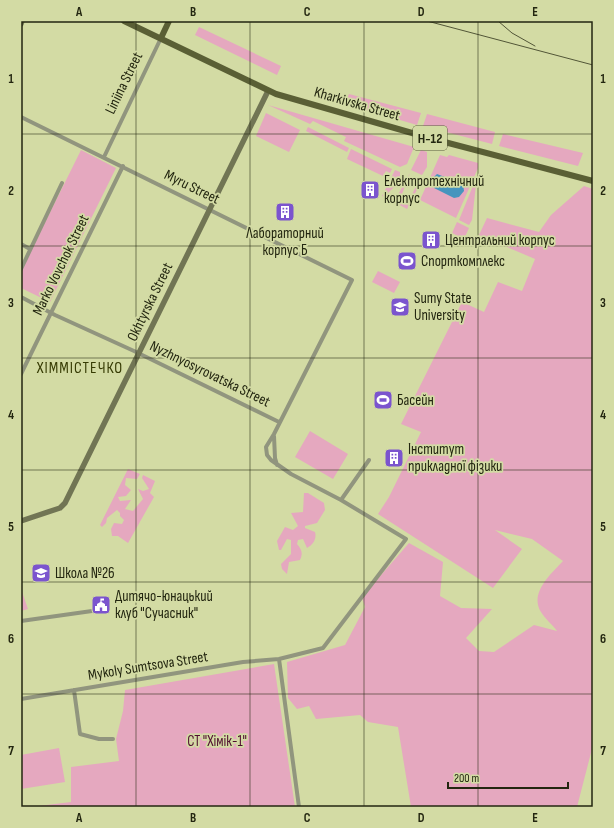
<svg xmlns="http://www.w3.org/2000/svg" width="614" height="828" viewBox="0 0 614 828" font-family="'Sofia Sans Condensed',sans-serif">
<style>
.green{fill:#e5a8bf}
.water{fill:#4795be}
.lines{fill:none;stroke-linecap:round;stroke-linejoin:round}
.minor{stroke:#91957e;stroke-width:4}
.secondary{stroke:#717554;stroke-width:5.5}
.primary{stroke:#5a5f35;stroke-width:6}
.rail{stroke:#525637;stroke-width:1}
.grid{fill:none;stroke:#232610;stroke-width:1;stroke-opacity:0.55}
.labels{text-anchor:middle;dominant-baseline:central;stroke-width:3.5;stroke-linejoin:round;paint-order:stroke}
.shield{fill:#d3dba4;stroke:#585c3c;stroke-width:1}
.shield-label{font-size:14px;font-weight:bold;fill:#232610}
.street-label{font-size:15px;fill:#232610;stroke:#d3dba4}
.poi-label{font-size:15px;fill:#232610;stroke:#d3dba4;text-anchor:start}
.park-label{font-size:15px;fill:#500e30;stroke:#d3dba4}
.neighbourhood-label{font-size:16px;letter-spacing:1px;fill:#363b03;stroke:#d3dba4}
.neatline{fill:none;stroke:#232610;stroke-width:1.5}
.grid-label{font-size:13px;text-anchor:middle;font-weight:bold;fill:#232610}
</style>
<rect width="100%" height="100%" fill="#d3dba4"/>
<path class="green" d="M199,27L281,66L277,75L195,35Z
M349,94L421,113L417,125L345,104Z
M268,105L414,147L407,164L400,167L344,141L346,137L313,121L310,124Z
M266,113L300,130L289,152L256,136Z
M427,114L495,132L492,144L423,126Z
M308,127L349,148L347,152L306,131Z
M503,134L583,153L578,166L499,146Z
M351,149L392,169L390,173L386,171L383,176L347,159Z
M81,150L116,168L50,302L21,288V271Z
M421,150L427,152V167L422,175L411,170Z
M440,155L447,157L449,155L478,163V168L456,218L420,200Z
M395,170L400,172V181L384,197L382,196Z
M410,173L402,194L410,198L420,179L422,180L407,209L394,202Z
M477,176L472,220L469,225L459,220Z
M584,186L593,189V745L577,807H411L398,727L368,722L360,715L316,719L309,706L297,709L288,698L287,662L345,645L365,607L362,597L409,543L443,562L440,596L461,608L492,609L466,638L479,651L494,652L534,625L557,631C553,625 545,619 541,612C529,593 551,574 563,561L532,539L495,530L522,549L493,588L378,514L389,497L421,432L401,424L462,302L484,312L498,282L522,291L535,259L479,235L487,218L539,232L551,215Z
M457,222L469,228L464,239L452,233Z
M378,271L400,282L394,293L372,282Z
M310,431L348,454L333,479L295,457Z
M128,469L140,474L137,479L126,478L125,485L131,490L126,496L118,497L120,501L131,500L125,509L133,511L143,499L138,489L143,491L149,489L142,478L143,475L155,481L150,493L154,497L128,543L118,536H112L111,529L114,523L122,524L124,520L120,516V513L117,510L107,518L106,523L102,527L100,525Z
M304,493H308L324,503L325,510L317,523L305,526V528L315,532C317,539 313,545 307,548L303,539L298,540L297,544C302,550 303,553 300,560L289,562L287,574L282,569L281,564L291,554V540L287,539L281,550H279L277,541L285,527L293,530L298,526L291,513L303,512Z
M21,589L28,609L21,611Z
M274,664L295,807H30L71,802V767L119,761L116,739L123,711L125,690Z
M59,748L65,782L21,789V755Z"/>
<path class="water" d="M437,174L463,184L464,191L459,197L454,198L434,188V177Z"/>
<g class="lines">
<path class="minor" d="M21,117L352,280L274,434L266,447L267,455L271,460L291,474L341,500L406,539L323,648L279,659L243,662L21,699
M104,157L161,38
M21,244L30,249
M21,269L62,183
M21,297L55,315L134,351L279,422
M21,374L123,166
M274,436L275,458L277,465
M341,500L369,460
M21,621L92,611
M279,659L299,807
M74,690L80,734L99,739H113"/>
<path class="secondary" d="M21,24L22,21
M21,521L60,508L65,503L268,91"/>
<path class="primary" d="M124,21L276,94L433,139L593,181
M161,38L169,21"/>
<path class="rail" d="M427,21L593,65
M498,21L512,33L535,46"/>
</g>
<path class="grid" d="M136,21V807M250,21V807M364,21V807M478,21V807M21,134H593M21,246H593M21,358H593M21,470H593M21,582H593M21,694H593"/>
<defs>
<g id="building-square" transform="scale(1)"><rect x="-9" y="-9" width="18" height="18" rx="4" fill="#7b54ce" stroke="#d3dba4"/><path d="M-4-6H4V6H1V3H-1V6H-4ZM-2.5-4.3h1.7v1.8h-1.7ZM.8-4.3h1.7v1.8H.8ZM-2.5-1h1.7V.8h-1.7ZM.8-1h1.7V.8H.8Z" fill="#fff"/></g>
<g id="stadium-square" transform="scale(1)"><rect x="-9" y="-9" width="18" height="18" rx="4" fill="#7b54ce" stroke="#d3dba4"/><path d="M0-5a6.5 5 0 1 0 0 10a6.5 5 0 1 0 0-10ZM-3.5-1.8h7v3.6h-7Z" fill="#fff"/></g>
<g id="university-square" transform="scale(1)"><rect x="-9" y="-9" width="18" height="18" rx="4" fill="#7b54ce" stroke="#d3dba4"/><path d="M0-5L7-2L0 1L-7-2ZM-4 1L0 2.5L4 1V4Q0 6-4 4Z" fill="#fff"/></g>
<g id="school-square" transform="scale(1)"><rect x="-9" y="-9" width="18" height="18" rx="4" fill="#7b54ce" stroke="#d3dba4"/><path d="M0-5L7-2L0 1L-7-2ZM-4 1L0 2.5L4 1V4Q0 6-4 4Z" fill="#fff"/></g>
<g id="civic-square" transform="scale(1)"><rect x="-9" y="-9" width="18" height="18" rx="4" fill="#7b54ce" stroke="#d3dba4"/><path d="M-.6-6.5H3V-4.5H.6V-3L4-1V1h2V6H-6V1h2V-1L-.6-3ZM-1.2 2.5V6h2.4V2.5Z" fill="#fff"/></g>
</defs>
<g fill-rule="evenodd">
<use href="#building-square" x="370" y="190"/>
<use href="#building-square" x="285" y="212"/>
<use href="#building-square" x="431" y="240"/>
<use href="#stadium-square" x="407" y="261"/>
<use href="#university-square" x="400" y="307"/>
<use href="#stadium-square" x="383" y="400"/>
<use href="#building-square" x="394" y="458"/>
<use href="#school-square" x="41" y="573"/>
<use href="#civic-square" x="101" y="605"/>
</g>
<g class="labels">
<rect class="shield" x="413" y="126" width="34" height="24" rx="3"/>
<g class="shield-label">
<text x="430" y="138">Н-12</text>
</g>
<g class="street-label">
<text transform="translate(124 83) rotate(-64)">Liniina Street</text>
<text transform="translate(357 104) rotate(16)">Kharkivska Street</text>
<text transform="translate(192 187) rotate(26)">Myru Street</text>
<text transform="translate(61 265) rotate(-64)">Marko Vovchok Street</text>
<text transform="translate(150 302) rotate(-64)">Okhtyrska Street</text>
<text transform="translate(210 374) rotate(26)">Nyzhnyosyrovatska Street</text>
<text transform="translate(148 666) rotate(-9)">Mykoly Sumtsova Street</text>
</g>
<g class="poi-label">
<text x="384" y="181">Електротехнічний<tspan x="384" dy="17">корпус</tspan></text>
<text x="285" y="233" text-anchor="middle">Лабораторний<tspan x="285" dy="17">корпус Б</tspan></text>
<text x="445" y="240">Центральний корпус</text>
<text x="421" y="261">Спорткомплекс</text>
<text x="414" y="298">Sumy State<tspan x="414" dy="17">University</tspan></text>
<text x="397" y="400">Басейн</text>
<text x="408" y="449">Інститут<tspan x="408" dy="17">прикладної фізики</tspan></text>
<text x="55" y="573">Школа №26</text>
<text x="115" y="596">Дитячо-юнацький<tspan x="115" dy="17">клуб "Сучасник"</tspan></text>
</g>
<g class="park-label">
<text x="217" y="741">СТ "Хімік-1"</text>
</g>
<g class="neighbourhood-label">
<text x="80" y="368">ХІММІСТЕЧКО</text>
</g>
</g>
<rect width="614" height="828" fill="none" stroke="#d3dba4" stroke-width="44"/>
<path d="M448 782v6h120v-6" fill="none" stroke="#232610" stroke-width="2"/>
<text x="454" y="782" font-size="12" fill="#232610" stroke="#d3dba4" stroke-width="3" paint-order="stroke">200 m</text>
<rect x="22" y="22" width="570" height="784" class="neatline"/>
<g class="grid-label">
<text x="79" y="16">A</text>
<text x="193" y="16">B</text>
<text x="307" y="16">C</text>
<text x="421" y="16">D</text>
<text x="535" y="16">E</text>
<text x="11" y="83">1</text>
<text x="603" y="83">1</text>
<text x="11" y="195">2</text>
<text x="603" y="195">2</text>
<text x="11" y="307">3</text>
<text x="603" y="307">3</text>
<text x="11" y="419">4</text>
<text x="603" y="419">4</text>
<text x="11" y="531">5</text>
<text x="603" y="531">5</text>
<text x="11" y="643">6</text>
<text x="603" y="643">6</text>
<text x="11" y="755">7</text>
<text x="603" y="755">7</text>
<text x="79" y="822">A</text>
<text x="193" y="822">B</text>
<text x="307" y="822">C</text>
<text x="421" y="822">D</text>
<text x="535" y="822">E</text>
</g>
</svg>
